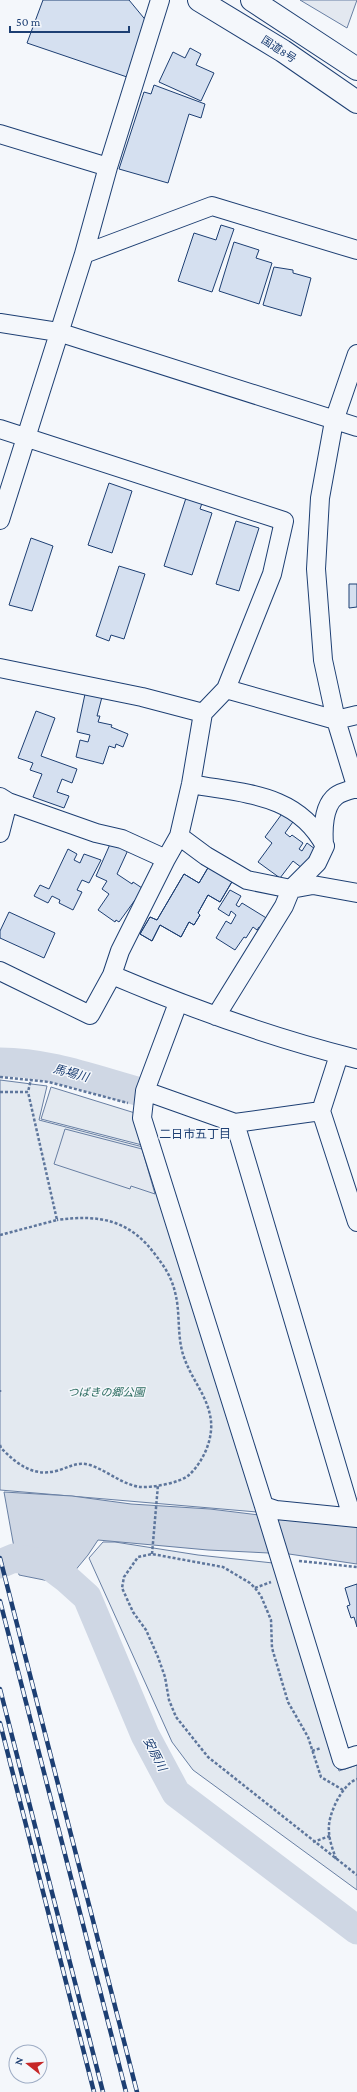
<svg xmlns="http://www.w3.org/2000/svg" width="357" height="2092" viewBox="0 0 357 2092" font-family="'Crimson Pro','Noto Sans JP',serif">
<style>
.green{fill:#e3e9f0;stroke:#687fa3}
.parking{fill:#e3e8f0;stroke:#687fa3}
.water{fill:#cfd7e4;stroke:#687fa3}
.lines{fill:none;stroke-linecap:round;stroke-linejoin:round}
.river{stroke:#cfd7e4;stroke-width:29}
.building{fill:#d5e0f0;stroke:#1d3f73}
.minor-casing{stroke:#1d3f73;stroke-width:20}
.highway-casing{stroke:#1d3f73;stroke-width:24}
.path{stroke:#5e769c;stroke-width:2.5;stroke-dasharray:3 2;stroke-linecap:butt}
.minor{stroke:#f4f7fb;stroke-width:18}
.highway{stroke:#f4f7fb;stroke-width:22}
.rail-casing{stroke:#1d3f73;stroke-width:4.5}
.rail{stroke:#f4f7fb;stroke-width:3;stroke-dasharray:9;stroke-linecap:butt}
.labels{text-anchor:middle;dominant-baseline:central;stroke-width:3;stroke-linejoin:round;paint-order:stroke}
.street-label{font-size:11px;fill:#1d3f73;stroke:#f4f7fb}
.park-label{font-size:11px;font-style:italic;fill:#2c6c60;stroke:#f4f7fb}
.water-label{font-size:12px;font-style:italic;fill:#1d3f73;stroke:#f4f7fb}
.neighbourhood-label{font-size:12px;fill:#1d3f73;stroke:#f4f7fb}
</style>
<rect width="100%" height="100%" fill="#f4f7fb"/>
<path class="green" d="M0,1080L47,1086L39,1120L143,1147L257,1512L0,1490Z
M51,1087L135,1113L142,1145L41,1119Z
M103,1542H115L198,1555L273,1563L339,1771L357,1765V1890L193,1770L172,1742L89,1558Z"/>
<path class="parking" d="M300,0H357L347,28Z
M65,1129L142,1149L155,1194L131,1186L130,1189L54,1164Z"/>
<path class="water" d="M4,1492L72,1496L131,1504L210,1509L357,1527V1564L289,1554L208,1550L98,1540L88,1555L64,1584L19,1575Z"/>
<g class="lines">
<path class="river" d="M0,1062C48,1062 93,1079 140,1092
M0,1564L14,1558L47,1564L67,1579L87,1597L145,1735L176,1793L357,1930"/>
</g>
<path class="building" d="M43,0H129L148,23L127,77L27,43Z
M190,48L201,54L196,65L214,73L201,101L159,82L173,52L185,58Z
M154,85L205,104L201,118L189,114L168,183L119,169L144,92L151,94Z
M221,225L234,229L212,292L178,281L194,233L216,240Z
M234,242L259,250L256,258L272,263L259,304L219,291Z
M274,267L293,270V273L311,278L301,316L263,305Z
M109,483L132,491L112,553L88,545Z
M186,498L202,503L200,509L212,513L192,575L164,566Z
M236,521L259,528L239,591L216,584Z
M31,538L53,546L32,611L9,605Z
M119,566L145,574L124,639L111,635L109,641L96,636Z
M349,584H357V607L349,608Z
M85,694L102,697L97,716H100L98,722L112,725L111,727L128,734L123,747L116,744L115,748L109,746L103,764L76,757L80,740L88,742L90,735L77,732Z
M36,711L55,718L41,756L77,769L72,783L62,779L57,792L69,796L64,808L33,797L42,774L30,770L33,763L18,758Z
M284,811L295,819L285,833L290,837L292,835L303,843L299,849L302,851L307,843L315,849L302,868L293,861L280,878L258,862L272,843L265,837Z
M111,842L128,850L117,874L132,884L133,882L142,888L138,902L135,900L119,922L116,920L115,922L98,910L109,894L102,889L107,881L96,876Z
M68,849L77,854L74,860L80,863L84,854L101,860L89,883L82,880L77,890L82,892L73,910L59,903L60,900L52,896L48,903L34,896L40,885L49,889Z
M209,866L233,880L220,902L208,895L198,913L200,915L194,925L189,922L181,937L160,925L152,941L140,934L150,917L157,920L184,874L199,883Z
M209,866L233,880L220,902L208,895L198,913L200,915L194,925L189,922L181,937L160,925L152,941L140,934L150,917L157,920L184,874L199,883Z
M230,890L241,896L236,905L239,907L242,903L268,919L262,928L259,927L257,930L253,927L246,938L244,937L235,950L216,938L226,921L231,924L236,915L231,911L229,916L218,909Z
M9,912L55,933L44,958L0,938V931Z
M357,1584V1627L354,1617L351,1618L347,1606L350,1605L345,1588Z"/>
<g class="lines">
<g class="minor-casing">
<path id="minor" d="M160,0L108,167L84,254L212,206L357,250
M0,134L108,167
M0,323L58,332L357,427
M357,354L334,421L320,498L316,569L323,660L336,720L357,789
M0,429L284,521L272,574L226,689L203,713L191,784L179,836L166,859L120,951L112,975C192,1009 273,1038 357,1059
M0,520L84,254
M0,668L142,697L203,713
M226,689L336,720L357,715
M191,784C244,794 297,793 325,846L317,863L291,889L284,906L216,1016
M0,797L8,802L96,833L122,839L166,859
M0,833L8,802
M179,836L206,856L247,880L291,889L313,885L357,893
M324,844C323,831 323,806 336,796C341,792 350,790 357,788
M0,971L90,1015L112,975
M178,1003L145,1091L235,1123L321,1111L357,1222
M145,1091L142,1118L264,1506L276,1510L357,1518
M321,1111L339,1055
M235,1123L352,1517
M264,1506L342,1760L357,1755"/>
</g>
<g class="highway-casing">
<path id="highway" d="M199,0L283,51L357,102
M252,0L357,69"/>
</g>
<path class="path" d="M0,1077L49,1082L128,1103
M0,1092H28L31,1079
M0,1235L57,1220L28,1092
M0,1390V1392
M0,1445L1,1448C16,1463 32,1477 56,1471C68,1468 77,1461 90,1465C108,1471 121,1484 140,1487C151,1488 180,1483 189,1475C204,1461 215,1436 210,1415C206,1395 192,1379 185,1360C176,1338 181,1314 175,1292C172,1279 165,1267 157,1257C131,1220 100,1214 57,1220
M152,1554L158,1485
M299,1561L357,1567
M255,1588L271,1582
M312,1751L321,1748
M343,1790L321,1777L308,1737L288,1702L272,1648L271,1620L261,1596L255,1588L250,1583L223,1567L152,1554L138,1557L124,1577L122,1588L133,1612L146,1630L158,1657L165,1677L169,1700L176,1717L208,1757L357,1875
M313,1842L330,1836
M336,1859C333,1850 329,1840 329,1831C327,1816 342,1784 357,1779"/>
<use href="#minor" class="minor"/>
<use href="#highway" class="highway"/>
<g class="rail-casing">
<path id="rail" d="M0,1558L137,2092
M0,1601L126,2092
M0,1689L103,2092
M0,1723L94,2092"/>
</g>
<use href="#rail" class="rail"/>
</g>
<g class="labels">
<g class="street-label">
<text transform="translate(279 49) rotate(33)">国道8号</text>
</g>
<g class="park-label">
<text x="106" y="1392">つばきの郷公園</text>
</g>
<g class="water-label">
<text transform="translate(71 1073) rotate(15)">馬場川</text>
<text transform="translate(155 1754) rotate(63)">安原川</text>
</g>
<g class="neighbourhood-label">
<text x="195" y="1134">二日市五丁目</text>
</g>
</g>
<g transform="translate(28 2064) rotate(287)"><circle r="19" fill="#f4f7fb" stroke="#9eadc5"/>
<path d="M0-3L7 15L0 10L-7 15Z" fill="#c62828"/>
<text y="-6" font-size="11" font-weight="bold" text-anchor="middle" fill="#1d3f73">N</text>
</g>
<path d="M10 26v6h119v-6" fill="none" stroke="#1d3f73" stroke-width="2"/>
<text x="16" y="26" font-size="12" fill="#1d3f73" stroke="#f4f7fb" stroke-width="3" paint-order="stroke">50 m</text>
</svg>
